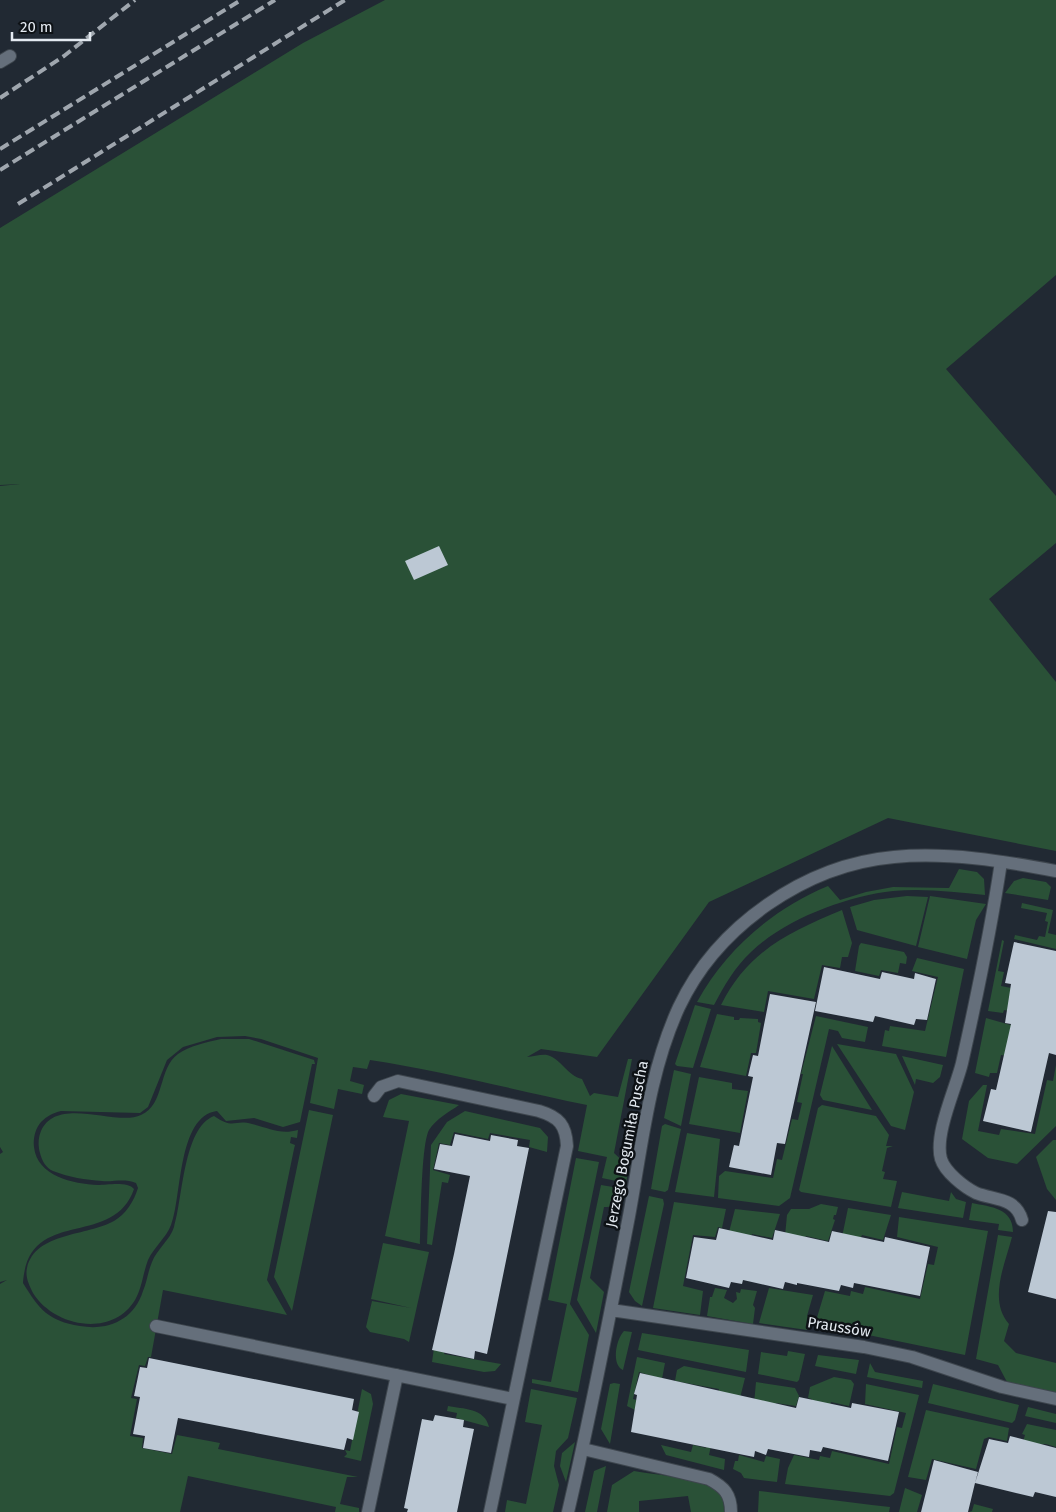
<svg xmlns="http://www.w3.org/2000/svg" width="1056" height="1512" viewBox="0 0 1056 1512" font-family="'Fira Sans',sans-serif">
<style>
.green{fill:#2a5137}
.building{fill:#bcc8d4}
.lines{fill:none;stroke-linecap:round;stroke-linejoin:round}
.lane-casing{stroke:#3e464e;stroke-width:14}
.street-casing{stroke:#3e464e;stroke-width:14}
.lane{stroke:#656f7b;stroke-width:12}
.street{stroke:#656f7b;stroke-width:12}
.rail{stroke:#9fa6ae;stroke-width:4;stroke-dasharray:10 5;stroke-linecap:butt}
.labels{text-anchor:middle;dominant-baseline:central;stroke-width:5;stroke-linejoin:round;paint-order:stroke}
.street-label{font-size:15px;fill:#e4eaf1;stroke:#0e1216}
</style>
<rect width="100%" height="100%" fill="#212933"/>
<path class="green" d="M385,0H1056V275L946,369L1056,496V543L989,599L1056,682V851L888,818L709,902L597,1057L541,1049L527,1057C533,1057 541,1054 547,1055C560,1058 568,1076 582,1079L590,1096L594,1093L618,1097L628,1059H632L614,1153L629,1167L626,1183L602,1178L607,1157L578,1151L587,1105C514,1090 443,1071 370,1060L367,1069L353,1067L350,1081L364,1085L362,1094L338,1089L334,1109L310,1103L318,1058L261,1039L245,1036L217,1037L183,1047L167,1060L148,1107L140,1113L61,1111C53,1113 47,1116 41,1122C35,1129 33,1139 34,1147C37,1176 73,1184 98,1185C107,1185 128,1181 134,1189C113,1250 28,1205 23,1283C39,1309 48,1321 80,1326C108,1331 134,1320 143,1291C147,1282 148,1271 152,1262C157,1249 170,1240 174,1227C183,1199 183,1128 214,1116C234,1130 234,1119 252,1124C269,1128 280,1135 298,1130L297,1138L291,1137L290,1143L295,1145L294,1149L267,1280L287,1315L163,1290L151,1357H148L145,1366L139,1365L131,1398L137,1399L130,1436L143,1438L142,1448L172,1454L177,1435L220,1443L218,1449L358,1477H347L340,1504L359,1508V1512H335L336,1507L188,1476L180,1512H0V1284L7,1280L0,1282V1154L3,1152L0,1147V486L20,484L0,485V228L303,43Z
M959,869L977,872L984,879L985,895C955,892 924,888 893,891C847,896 785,919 751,952C735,967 724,986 714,1005L697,1002C726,949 773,909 828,886L840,900L866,892L893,887L949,888Z
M1023,878L1046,882L1051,887L1048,900L1005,893L1014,881Z
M907,896L928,897L916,946L857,930L850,907L874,900Z
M930,896L986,904L976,920L967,959L918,947Z
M1022,903L1053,910L1048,933L1056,935V949L1014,939L1015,935L1037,940L1039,936L1045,937L1048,922L1045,921L1047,913L1021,908Z
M842,910L852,943L848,957H842L840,968L822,965L814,999L768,991L764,1012L721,1005C748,951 789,932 842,910Z
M1002,940L1004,941L998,971L1004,972L1001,986L1022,990L1018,1013L1004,1010L1003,1013L988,1011Z
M861,943L904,952L907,957L906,964L900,963L898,973L881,970L879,976L855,971L859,946Z
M917,958L964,969L946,1057L882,1046L885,1030L889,1031L890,1026L925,1031L938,977L912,971Z
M695,1005L711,1009L693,1068L677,1066L675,1064Z
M717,1014L734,1017V1020H739L740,1018L758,1019V1022L761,1023L756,1053H751L746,1076L700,1067Z
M816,1016L868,1027L865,1042L842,1038L838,1031L829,1029L790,1198L779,1206L718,1198L719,1176L725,1171L773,1178L777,1159L782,1160L792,1119L798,1120L802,1103L797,1102L803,1074H801Z
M986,1018L1014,1026L1008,1056L1001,1055L997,1073H990L989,1077L975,1073Z
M221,1039H249L314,1060L315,1064H312L300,1122L283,1127L254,1118L226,1121L217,1111C177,1116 182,1199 171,1225C166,1238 154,1247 148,1260C143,1273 142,1288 135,1300C112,1338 54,1327 33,1293C29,1285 25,1277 27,1268C35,1232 88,1236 114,1221C126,1214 134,1201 138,1188L136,1183C124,1178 114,1182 102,1181C86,1180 68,1177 53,1171C46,1168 42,1161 40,1153C38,1146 38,1138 41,1131C57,1095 117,1127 141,1115C165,1105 158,1068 178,1054C189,1046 207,1042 221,1039Z
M837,1044L896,1054L914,1092L905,1130L891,1126Z
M832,1046L872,1110L823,1100L820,1095Z
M902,1056L943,1065L940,1077L933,1083L916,1079L915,1085Z
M1056,1065V1126L1017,1164L988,1158L962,1139L969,1101L983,1085H987L978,1131L999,1135L1001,1129L1035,1134L1047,1080L1053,1081Z
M674,1070L691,1074L681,1126L664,1118Z
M699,1077L732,1083V1089L748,1091L740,1133L689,1124Z
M401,1094L459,1105C449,1112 436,1119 429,1130C421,1145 421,1221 420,1244L385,1236L409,1121L383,1117L389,1100Z
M822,1105L876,1116L889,1135L886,1146H893L887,1148L882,1171L885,1172L883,1179L897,1181L891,1207L801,1192L799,1190L818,1108Z
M309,1110L333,1115L292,1311L274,1277Z
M465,1111L540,1128L548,1137L547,1152L529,1147L530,1140L490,1133L488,1139L454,1132L450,1145L439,1143L433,1170L450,1175L448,1183L442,1182L432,1245L427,1244L431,1145L447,1122Z
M665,1124L681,1129L668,1190L665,1192L651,1189L662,1126Z
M687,1133L720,1139L714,1197L675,1192Z
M1053,1140H1056V1200L1047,1189L1036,1157Z
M576,1158L599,1162L570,1304L589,1335L578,1392L532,1383V1379L551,1382L567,1304L548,1300Z
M601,1185L625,1189C623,1201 616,1208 604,1207L590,1278L604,1292L596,1333L577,1300Z
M902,1192L949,1201L951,1192L956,1199L966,1202L963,1218L898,1208Z
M649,1196L663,1199L664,1204L642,1306L635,1301L629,1292Z
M674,1202L726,1209L722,1228L718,1227L715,1237L693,1235L683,1286L703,1291L700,1315L653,1308Z
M972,1203C991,1207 1013,1208 1013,1232L998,1230L999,1224L969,1220Z
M821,1204L838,1207L836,1215H834L833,1219L835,1220L828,1241L806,1236L804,1240L785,1236L787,1215L791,1209H809Z
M848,1208L891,1215L883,1240L862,1235L859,1241L842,1237Z
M735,1209L780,1214L772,1238L752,1234L749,1241L728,1236Z
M899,1217L988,1231L965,1355L815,1324L825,1291L850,1296L851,1291L863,1294L865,1287L920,1299L928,1264L934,1265L938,1247L897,1237Z
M998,1235L1012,1237C1005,1264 988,1300 1009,1324L1004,1341L1016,1353L1056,1363V1395L1007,1382L998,1365L976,1359Z
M383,1243L429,1252L409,1342L404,1339L370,1332L366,1327L372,1301L411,1308L371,1299Z
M715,1288L727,1290L724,1298L733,1303L737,1299L736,1292L740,1293L741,1289L757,1291L753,1305L755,1308L753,1324L707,1316L710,1297H712Z
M769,1288L813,1295L807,1316L810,1317L807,1330L759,1323Z
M624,1331L632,1332L623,1370C611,1365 616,1339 624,1331Z
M642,1333L749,1350L746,1372L638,1350Z
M434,1348L445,1351L444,1354L501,1364L495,1371L484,1372L432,1362Z
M788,1351L805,1354L799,1380L797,1382L758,1374L761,1352L787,1356Z
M818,1355L859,1360L856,1374L815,1366Z
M637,1357L665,1363L662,1379L639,1372L633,1399L655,1405L637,1411L627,1406Z
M870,1363L875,1372L923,1381L922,1388L867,1377Z
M684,1366L745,1378L738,1406L720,1403L709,1455L725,1459L724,1470L666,1455L661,1445L691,1452L693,1445L706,1448L719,1389L675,1381L677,1370Z
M834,1377L851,1380L854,1384L849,1406L831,1402L829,1408L811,1404L812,1399L808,1398L810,1387Z
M756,1382L795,1388L799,1396L796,1406L776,1403L774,1408L754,1404Z
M614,1383L620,1384L610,1444L601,1429L610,1384Z
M866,1384L919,1395L894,1493L890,1496L785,1484L788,1468L794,1455L819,1460L820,1456L830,1458L832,1451L889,1464L897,1427L902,1428L906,1413L865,1404Z
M933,1384L1019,1405L1015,1420L1012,1423L928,1403Z
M362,1389L371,1394L373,1404L361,1461L344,1457L347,1454L345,1450L350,1451Z
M531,1389L577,1398L568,1438L556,1451L554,1466L559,1485L553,1512H505L507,1500L526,1504L542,1425L525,1422Z
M448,1406C463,1409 485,1408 489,1427L456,1418L457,1413L447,1411Z
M1028,1407L1056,1414V1423L1025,1416Z
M926,1410L1009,1428L1007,1441L989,1437L984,1439L976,1469L932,1459L926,1480L908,1477Z
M1027,1424L1056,1430V1447L1046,1444L1022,1445L1025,1435L1022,1434Z
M575,1442L566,1482L560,1466L562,1453Z
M739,1455L764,1462L766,1456L780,1459L777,1482L744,1478L741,1473L733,1469L735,1461H738Z
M606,1466L597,1512H585L594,1471Z
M634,1471C655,1475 705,1478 719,1493C724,1499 724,1505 724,1512H691L688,1496L639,1501V1512H607L612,1485Z
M905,1488L922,1495L917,1512H899Z
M759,1491L872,1505L890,1507L889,1512H758Z
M974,1504L993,1509L992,1512H969L972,1511Z"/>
<path class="building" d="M439,546L448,565L414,580L405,561Z
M1014,942L1056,951V1055L1049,1053L1031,1132L983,1121L991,1089L996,1090L1011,1024L1005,1023L1011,984L1005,983Z
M824,967L880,979L882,972L914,979L915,973L936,979L927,1020L916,1019L914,1025L875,1016L873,1022L815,1011Z
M770,994L816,1002L785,1144L777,1143L771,1175L729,1167L734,1145L739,1146L753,1077L748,1076L753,1055L758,1056Z
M455,1134L490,1141L491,1135L518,1140L517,1146L529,1148L487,1354L475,1351L474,1359L432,1350L454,1254L470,1176L434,1169L440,1144L452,1146Z
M1048,1211L1056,1212V1299L1028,1292Z
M719,1228L773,1240L775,1230L829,1242L832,1231L884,1242L885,1237L930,1247L920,1296L854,1283L853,1288L841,1285L839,1291L797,1283V1285L785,1282L783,1289L743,1280L742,1284L731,1282L729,1288L686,1278L694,1237L716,1240Z
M149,1358L354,1399L352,1410L359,1412L353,1440L347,1438L344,1450L178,1418L171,1453L143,1448L145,1436L133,1434L140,1397L134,1396L140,1367L147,1368Z
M640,1373L796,1408L799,1397L851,1408L852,1403L899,1412L888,1461L823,1447L821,1452L810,1450L809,1457L768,1449L766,1455L755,1451L754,1457L631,1432L637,1395L634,1394Z
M435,1415L464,1420L463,1427L474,1429L457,1512H407L408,1509L404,1508L422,1419L433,1421Z
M1010,1436L1056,1448V1497L1035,1492L1033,1497L975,1483L968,1512H921L934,1460L978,1472L975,1483L989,1439L1008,1443Z"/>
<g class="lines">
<g class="lane-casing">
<path id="lane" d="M0,62L10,56
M1001,862C991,929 977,996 962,1063C956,1088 934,1134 941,1159C945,1172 964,1187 976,1193C993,1200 1016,1197 1022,1220
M583,1449L709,1479C724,1487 731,1494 731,1512"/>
</g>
<g class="street-casing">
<path id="street" d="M374,1096L381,1087L398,1081L539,1111C559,1117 566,1125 567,1146L490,1512
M611,1310L864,1347L912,1357L1002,1387L1056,1399
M156,1326L513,1399
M368,1512L397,1375
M568,1512C591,1414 610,1315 629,1216C642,1146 649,1072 679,1007C717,926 805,865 894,857C948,852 1003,861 1056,871"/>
</g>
<use href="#lane" class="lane"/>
<use href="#street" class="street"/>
<path class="rail" d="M0,98L64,56L135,0
M0,149L241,0
M0,170L275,0
M18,204L345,0"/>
</g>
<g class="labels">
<g class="street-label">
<text transform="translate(627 1144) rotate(-79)">Jerzego Bogumiła Puscha</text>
<text transform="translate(839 1327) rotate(9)">Praussów</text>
</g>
</g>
<path d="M12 32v8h78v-8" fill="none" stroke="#e4eaf1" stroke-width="2.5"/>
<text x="20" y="32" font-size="15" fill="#e4eaf1" stroke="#0e1216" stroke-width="4" paint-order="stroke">20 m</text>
</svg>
